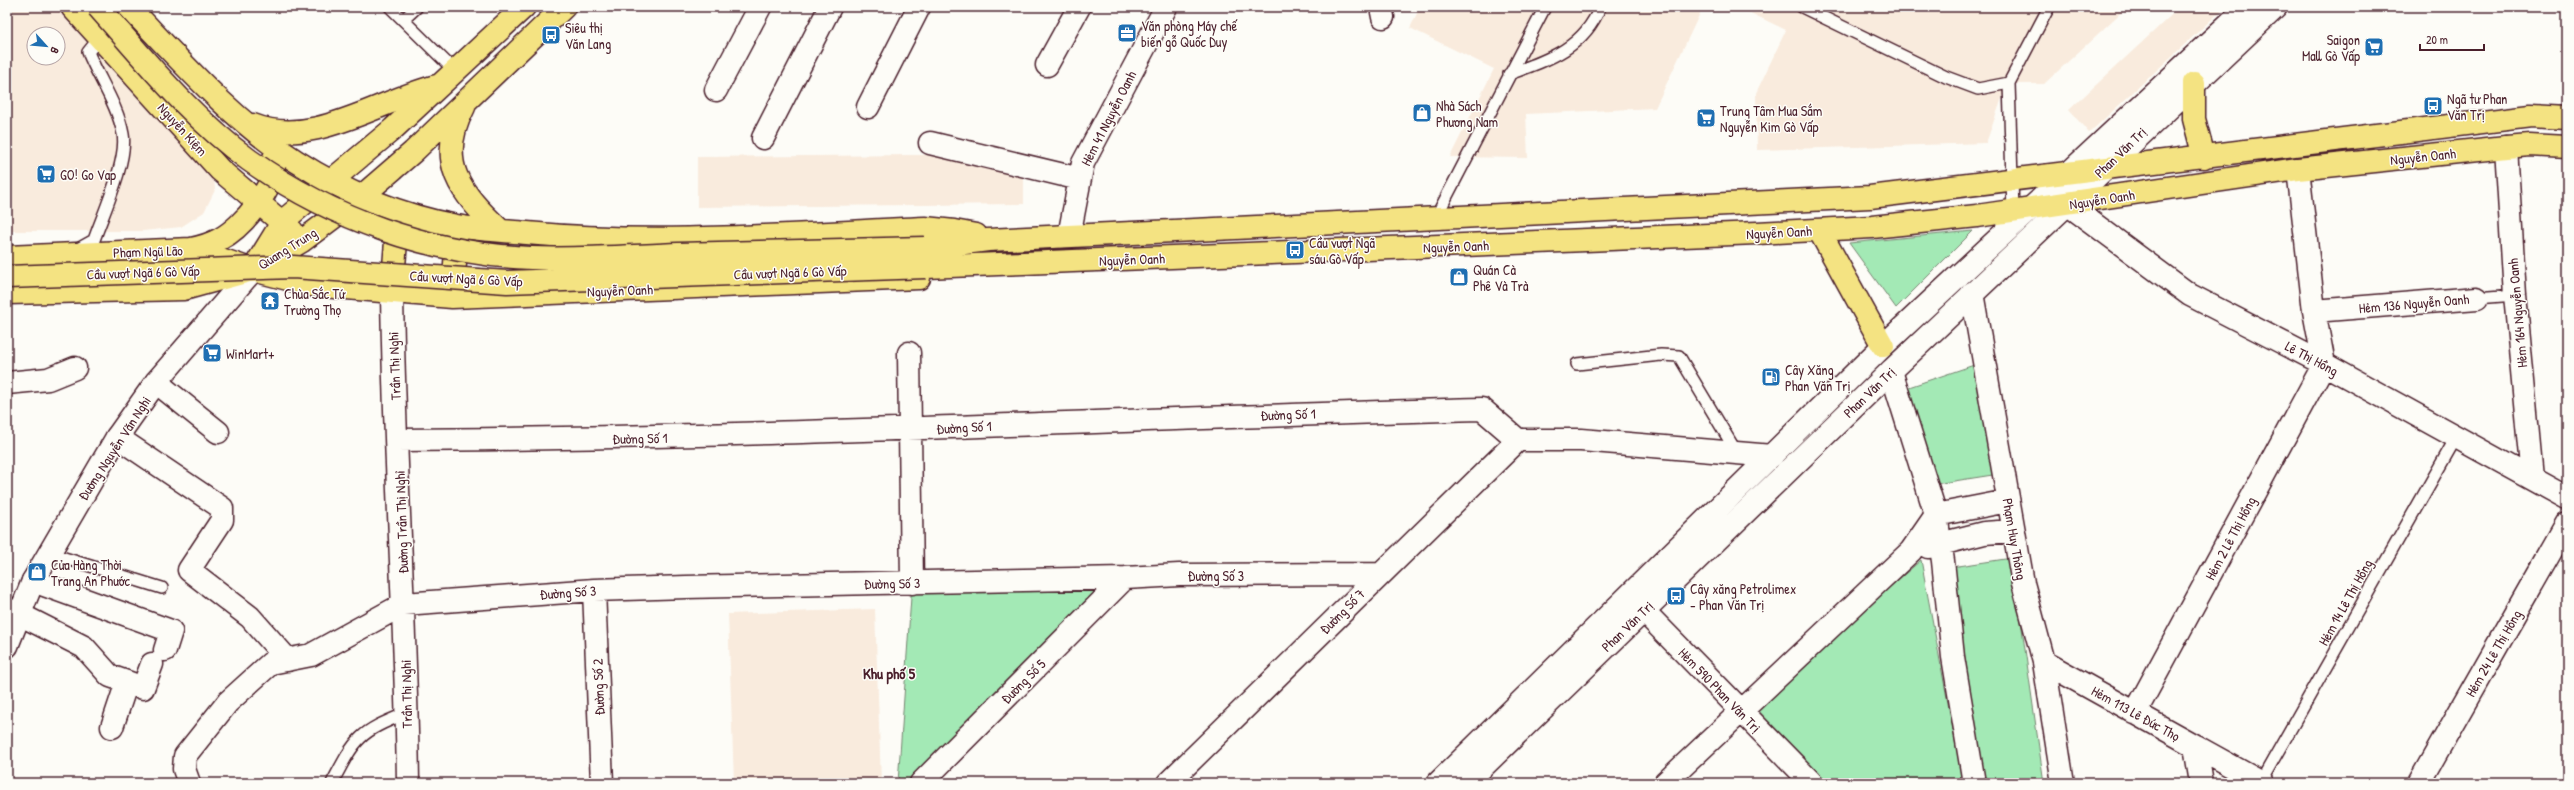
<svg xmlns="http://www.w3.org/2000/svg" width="2574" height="790" viewBox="0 0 2574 790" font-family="'Patrick Hand',sans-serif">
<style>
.built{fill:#f9ebdd;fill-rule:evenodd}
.green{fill:#a3e9b5;stroke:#768470}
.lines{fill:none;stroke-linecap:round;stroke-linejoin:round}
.lane-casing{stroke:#4a1f2b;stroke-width:14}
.street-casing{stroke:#4a1f2b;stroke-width:25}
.secondary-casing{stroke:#4a1f2b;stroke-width:25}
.primary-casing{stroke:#4a1f2b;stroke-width:25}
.lane{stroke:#fdfcf7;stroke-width:11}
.street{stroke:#fdfcf7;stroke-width:22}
.secondary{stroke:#fdfcf7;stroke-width:22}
.primary{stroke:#f4e382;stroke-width:22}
.primary-bridge-casing{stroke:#4a1f2b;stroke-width:25;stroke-linecap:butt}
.primary-bridge{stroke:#f4e382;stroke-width:22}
.labels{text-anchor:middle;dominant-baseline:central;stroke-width:3;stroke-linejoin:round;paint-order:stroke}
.poi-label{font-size:14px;fill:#4a1f2b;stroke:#fdfcf7;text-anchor:start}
.street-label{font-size:14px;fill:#4a1f2b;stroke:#fdfcf7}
.neighbourhood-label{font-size:15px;font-weight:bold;fill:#4a1f2b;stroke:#fdfcf7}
</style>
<rect width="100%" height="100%" fill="#fdfcf7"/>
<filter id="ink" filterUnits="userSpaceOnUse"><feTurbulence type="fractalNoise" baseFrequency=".025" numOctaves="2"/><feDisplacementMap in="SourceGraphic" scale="8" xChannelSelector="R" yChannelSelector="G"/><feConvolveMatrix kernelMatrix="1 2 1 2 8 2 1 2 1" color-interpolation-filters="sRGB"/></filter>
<g filter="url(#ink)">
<path class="built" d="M7,7H68L214,177L215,190L204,212L181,227L143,231H7ZM34,34H58V58H34Z
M1420,7H1703L1655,108L1526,114L1528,158L1450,157L1494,69L1410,28Z
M1738,7H2127L2044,84H2007L1986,143L1757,150L1756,93L1786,30Z
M2180,7H2225L2089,133L2069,110Z
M1024,154V204L697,207V157Z
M875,609L881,783H734L728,614Z"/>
<path class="green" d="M1973,231L1896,308L1849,243Z
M1974,365L1999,474L1935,484L1906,388Z
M2012,558L2044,783H1983L1952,567Z
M1921,560L1963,783H1825L1751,708Z
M1125,578L921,783H898L912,583Z"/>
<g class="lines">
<g class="lane-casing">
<path id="lane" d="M390,7L455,71
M1802,7L1946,77L1978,89L2009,83
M403,20L417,7
M1509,74C1548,60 1584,48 1600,7
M2013,212L2009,83L2049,7
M1435,219L1545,7
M76,250L94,240C103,214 128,160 123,134C118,106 99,79 88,52L100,37
M2477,298L2515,295
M1577,364L1661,355L1679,356L1737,453
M48,553L162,588
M7,601L19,614
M332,783C356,737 359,732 407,713
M2260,783L2457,436"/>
</g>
<g class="street-casing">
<path id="street" d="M1381,7L1383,17
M1047,65L1079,7
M716,90L760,7
M868,107L919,7
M763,138L830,7
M930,143L1080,179
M2506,147L2515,295L2532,478
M2067,204L2190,295L2324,364L2567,498
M1069,236L1083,163L1166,7
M392,292C394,456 406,619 408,783
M1972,293L2023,583L2044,662L2063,783
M2314,311L2477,298
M909,353L912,583
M1891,371L1936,515L1943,561L1953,657L1974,783
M156,382L218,432
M7,383L48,379L75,368
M117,437L222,508V520L189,570L250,617L288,660
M397,440C759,438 1121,419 1482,409L1518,440
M1518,440H1581L1772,456
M1928,547L1984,533L2013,531
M33,581L171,631L165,650
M594,590L602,783
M1631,598L1812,783
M19,614L84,647L110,676L127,682L112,727
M2044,662L2195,746L2201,783
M127,682L143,688L152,664
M2135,713L2324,364L2314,311L2298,169
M2195,746L2262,783
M189,783L184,769L185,756L228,702L271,663L311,655L404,604L594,590L686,587L1125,578L1179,575L1380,574
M921,783L1125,578
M1168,783L1518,440
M1665,783L1911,551L1936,515L2008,501
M2419,783L2567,523"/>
</g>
<g class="secondary-casing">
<path id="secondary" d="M7,646L33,581L117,437L156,382L253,270
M1438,783L1883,346L2247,7
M1466,783L1891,371L2276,7"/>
</g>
<g class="primary-casing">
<path id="primary" d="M72,7L220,170L292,231
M129,7C181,61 232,120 296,161C344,192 401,216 457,226C480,230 504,231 527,233C659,246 793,234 925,228L954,231L976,235
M2194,83V119L2204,157
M464,107C435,162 460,193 501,231
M253,125C313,149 379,100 437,86
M1819,230L1883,346
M925,248L988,240L1870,197L2531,116L2567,118
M191,249C201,247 211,244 220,239C243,227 278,185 274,158
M7,257L191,249L253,270L311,285L452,297L919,278
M926,267L1757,233L1872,227L1977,216L2298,169L2506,147L2530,145L2567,147
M254,268L283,221L393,129L524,7
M392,292L398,216
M7,293L184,289L253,270L302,241L362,196L413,152L564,7
M452,297L458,230"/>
</g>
<use href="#lane" class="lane"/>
<use href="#street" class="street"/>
<use href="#secondary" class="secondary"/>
<use href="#primary" class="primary"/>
<g class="primary-bridge-casing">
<path id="primary-bridge" d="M98,7C145,60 191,118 249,160C332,219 430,254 531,258C580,260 629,256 678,254C760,252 843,250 925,248
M7,277L293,267L507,282L926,267"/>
</g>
<use href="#primary-bridge" class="primary-bridge"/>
</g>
</g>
<defs>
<g id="office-square" transform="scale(1)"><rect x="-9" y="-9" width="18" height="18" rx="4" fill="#1f6fb2" stroke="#fdfcf7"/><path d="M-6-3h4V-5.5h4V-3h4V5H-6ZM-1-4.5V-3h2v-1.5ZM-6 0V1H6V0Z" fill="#fff"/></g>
<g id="bus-square" transform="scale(1)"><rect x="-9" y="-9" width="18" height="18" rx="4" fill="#1f6fb2" stroke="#fdfcf7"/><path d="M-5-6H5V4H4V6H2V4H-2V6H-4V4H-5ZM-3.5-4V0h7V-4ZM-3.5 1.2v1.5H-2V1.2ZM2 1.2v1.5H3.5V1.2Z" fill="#fff"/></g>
<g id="supermarket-square" transform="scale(1)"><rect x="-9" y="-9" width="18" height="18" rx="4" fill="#1f6fb2" stroke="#fdfcf7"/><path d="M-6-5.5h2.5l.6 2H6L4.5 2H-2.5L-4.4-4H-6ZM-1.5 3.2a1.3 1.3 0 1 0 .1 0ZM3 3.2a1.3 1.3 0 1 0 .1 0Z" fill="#fff"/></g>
<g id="shop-square" transform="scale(1)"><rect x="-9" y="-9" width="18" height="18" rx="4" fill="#1f6fb2" stroke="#fdfcf7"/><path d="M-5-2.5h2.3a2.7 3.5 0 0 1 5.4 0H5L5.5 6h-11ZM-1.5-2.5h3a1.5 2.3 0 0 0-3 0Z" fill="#fff"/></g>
<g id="temple-square" transform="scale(1)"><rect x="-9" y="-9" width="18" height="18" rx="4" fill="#1f6fb2" stroke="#fdfcf7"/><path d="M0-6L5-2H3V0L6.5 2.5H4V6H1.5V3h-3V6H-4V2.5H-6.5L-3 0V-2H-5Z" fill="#fff"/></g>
<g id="fuel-square" transform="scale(1)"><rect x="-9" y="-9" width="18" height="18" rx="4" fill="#1f6fb2" stroke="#fdfcf7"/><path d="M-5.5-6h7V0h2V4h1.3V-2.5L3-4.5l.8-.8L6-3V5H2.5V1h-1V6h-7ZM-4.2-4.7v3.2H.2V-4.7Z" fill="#fff"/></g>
</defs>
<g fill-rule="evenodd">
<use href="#office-square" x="1127" y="33"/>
<use href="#bus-square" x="551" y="35"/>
<use href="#supermarket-square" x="2374" y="47"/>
<use href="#bus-square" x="2433" y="106"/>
<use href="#shop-square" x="1422" y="113"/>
<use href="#supermarket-square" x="1706" y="118"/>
<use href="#supermarket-square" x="46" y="174"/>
<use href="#bus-square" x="1295" y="250"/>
<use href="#shop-square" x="1459" y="277"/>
<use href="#temple-square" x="270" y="301"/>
<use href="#supermarket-square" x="212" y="353"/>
<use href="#fuel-square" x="1771" y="377"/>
<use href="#shop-square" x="37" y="572"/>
<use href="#bus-square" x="1676" y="596"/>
</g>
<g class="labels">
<g class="poi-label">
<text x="1141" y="25">Văn phòng Máy chế<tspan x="1141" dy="16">biến gỗ Quốc Duy</tspan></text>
<text x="565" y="27">Siêu thị<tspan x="565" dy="16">Văn Lang</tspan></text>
<text x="2360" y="39" text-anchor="end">Saigon<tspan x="2360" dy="16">Mall Gò Vấp</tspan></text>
<text x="2447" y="98">Ngã tư Phan<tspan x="2447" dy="16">Văn Trị</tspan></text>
<text x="1436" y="105">Nhà Sách<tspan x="1436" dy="16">Phương Nam</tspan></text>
<text x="1720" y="110">Trung Tâm Mua Sắm<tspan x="1720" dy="16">Nguyễn Kim Gò Vấp</tspan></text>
<text x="60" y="174">GO! Go Vap</text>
<text x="1309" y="242">Cầu vượt Ngã<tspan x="1309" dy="16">sáu Gò Vấp</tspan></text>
<text x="1473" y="269">Quán Cà<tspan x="1473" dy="16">Phê Và Trà</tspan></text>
<text x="284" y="293">Chùa Sắc Tứ<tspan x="284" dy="16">Trường Thọ</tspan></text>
<text x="226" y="353">WinMart+</text>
<text x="1785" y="369">Cây Xăng<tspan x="1785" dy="16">Phan Văn Trị</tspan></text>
<text x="51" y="564">Cửa Hàng Thời<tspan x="51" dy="16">Trang An Phước</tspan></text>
<text x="1690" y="588">Cây xăng Petrolimex<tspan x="1690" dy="16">- Phan Văn Trị</tspan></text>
</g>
<g class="street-label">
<text transform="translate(1108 118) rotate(-63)">Hẻm 41 Nguyễn Oanh</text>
<text transform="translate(183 129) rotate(48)">Nguyễn Kiệm</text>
<text transform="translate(2120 152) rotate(-44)">Phan Văn Trị</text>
<text transform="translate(2423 156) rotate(-6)">Nguyễn Oanh</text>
<text transform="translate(2102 199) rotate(-9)">Nguyễn Oanh</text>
<text transform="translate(1779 232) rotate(-3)">Nguyễn Oanh</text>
<text transform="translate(1456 246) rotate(-2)">Nguyễn Oanh</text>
<text transform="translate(287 248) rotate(-32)">Quang Trung</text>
<text transform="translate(148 251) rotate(-2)">Phạm Ngũ Lão</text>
<text transform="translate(1132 259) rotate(-2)">Nguyễn Oanh</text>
<text transform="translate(143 272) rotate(-2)">Cầu vượt Ngã 6 Gò Vấp</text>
<text transform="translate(790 272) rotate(-2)">Cầu vượt Ngã 6 Gò Vấp</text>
<text transform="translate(466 278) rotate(3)">Cầu vượt Ngã 6 Gò Vấp</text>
<text transform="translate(620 290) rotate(-2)">Nguyễn Oanh</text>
<text transform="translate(2414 303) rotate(-5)">Hẻm 136 Nguyễn Oanh</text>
<text transform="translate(2517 313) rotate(-95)">Hẻm 164 Nguyễn Oanh</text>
<text transform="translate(2312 358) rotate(28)">Lê Thị Hồng</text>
<text transform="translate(394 366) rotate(-92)">Trần Thị Nghỉ</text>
<text transform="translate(1869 392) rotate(-44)">Phan Văn Trị</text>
<text transform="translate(1288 414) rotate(-2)">Đường Số 1</text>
<text transform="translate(964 427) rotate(-3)">Đường Số 1</text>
<text transform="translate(640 438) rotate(-1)">Đường Số 1</text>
<text transform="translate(114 448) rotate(-57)">Đường Nguyễn Văn Nghi</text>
<text transform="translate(401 522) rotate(-92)">Đường Trần Thị Nghỉ</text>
<text transform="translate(2230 538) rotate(-62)">Hẻm 2 Lê Thị Hồng</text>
<text transform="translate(2015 539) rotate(80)">Phạm Huy Thông</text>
<text x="1216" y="575">Đường Số 3</text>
<text transform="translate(892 583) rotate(-1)">Đường Số 3</text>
<text transform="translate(568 592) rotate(-4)">Đường Số 3</text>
<text transform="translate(2345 602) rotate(-61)">Hẻm 14 Lê Thị Hồng</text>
<text transform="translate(1342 611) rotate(-45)">Đường Số 7</text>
<text transform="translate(1627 626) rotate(-44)">Phan Văn Trị</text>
<text transform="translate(2493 653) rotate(-60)">Hẻm 24 Lê Thị Hồng</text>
<text transform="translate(1023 681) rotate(-45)">Đường Số 5</text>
<text transform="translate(598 687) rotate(-92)">Đường Số 2</text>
<text transform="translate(1720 690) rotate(46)">Hẻm 590 Phan Văn Trị</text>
<text transform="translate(406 694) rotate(-91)">Trần Thị Nghỉ</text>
<text transform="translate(2136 713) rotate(29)">Hẻm 113 Lê Đức Thọ</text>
</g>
<g class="neighbourhood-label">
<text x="889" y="673">Khu phố 5</text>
</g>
</g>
<rect width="2574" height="790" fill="none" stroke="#fdfcf7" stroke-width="24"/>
<rect x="12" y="12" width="2550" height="766" fill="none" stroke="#4a1f2b" stroke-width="1.5" filter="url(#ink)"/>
<g transform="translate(46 46) rotate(117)"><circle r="19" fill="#fdfcf7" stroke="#b5a4a5"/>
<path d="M0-3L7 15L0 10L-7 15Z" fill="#1f6fb2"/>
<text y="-6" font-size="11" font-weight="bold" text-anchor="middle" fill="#4a1f2b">B</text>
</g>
<path d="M2420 44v6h64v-6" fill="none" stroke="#4a1f2b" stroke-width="2"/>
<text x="2426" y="44" font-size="12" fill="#4a1f2b" stroke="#fdfcf7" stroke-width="3" paint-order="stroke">20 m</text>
</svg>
